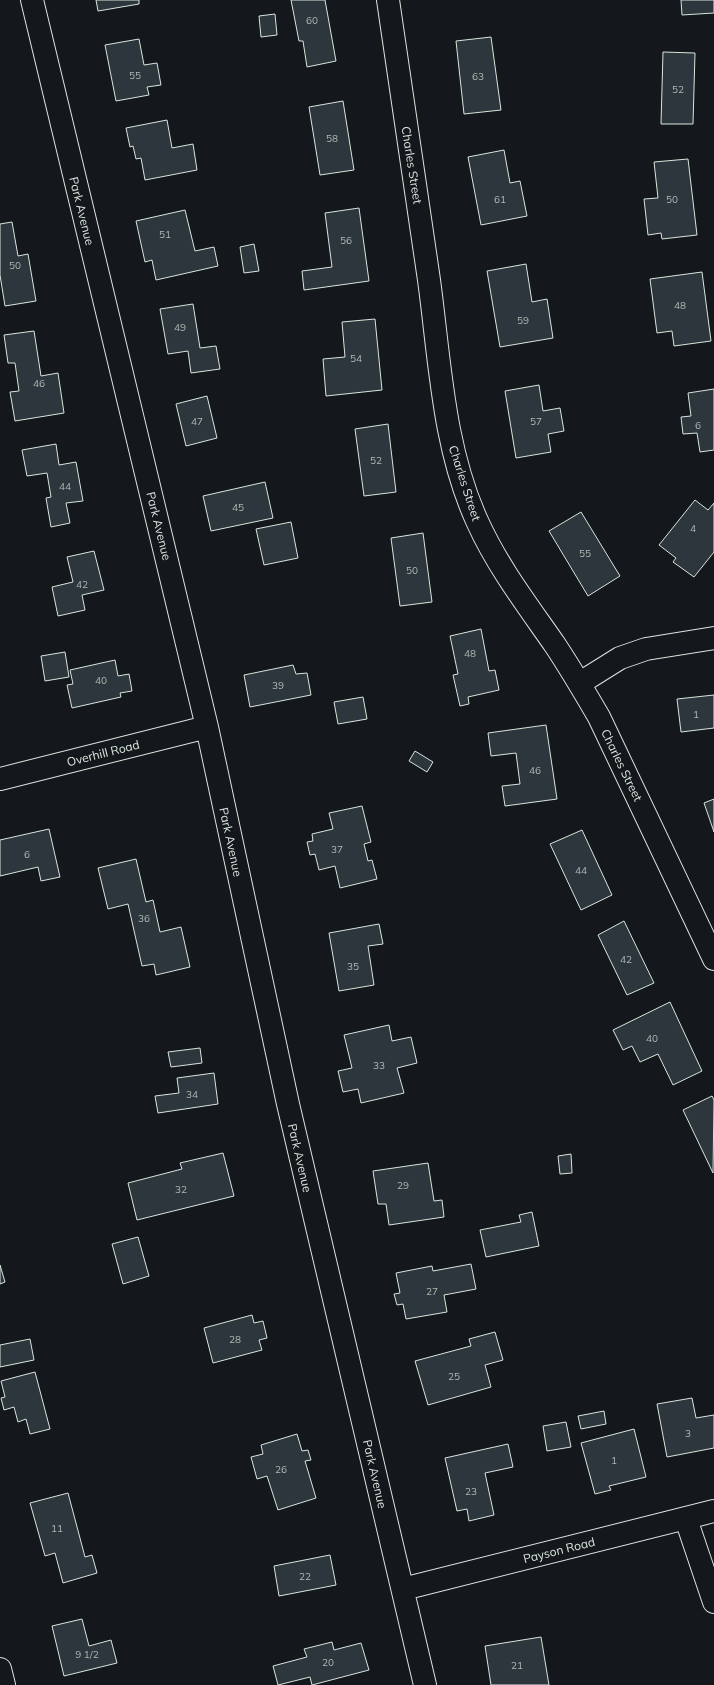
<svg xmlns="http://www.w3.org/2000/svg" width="714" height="1685" viewBox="0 0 714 1685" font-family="Mulish,sans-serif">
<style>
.building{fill:#2c363c;stroke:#d8e6dc}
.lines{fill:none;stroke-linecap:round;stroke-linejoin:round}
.minor-casing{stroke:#d8e6dc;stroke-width:24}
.minor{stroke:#14181c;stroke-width:22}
.labels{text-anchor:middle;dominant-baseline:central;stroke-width:3;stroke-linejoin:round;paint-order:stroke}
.number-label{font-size:10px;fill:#adbab4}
.street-label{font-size:12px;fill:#d8e6dc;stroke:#14181c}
</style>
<rect width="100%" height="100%" fill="#14181c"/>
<path class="building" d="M96,0H139V4L98,11Z
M291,0H325L336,61L307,67L303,41H299Z
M681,0H714V13L682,15Z
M275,14L277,35L261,37L259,16Z
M491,37L501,110L464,114L456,41Z
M139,39L144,65L157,63L161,85L147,87L149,95L116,101L105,45Z
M663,52L695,53L693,124H661Z
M343,101L354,170L320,175L309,107Z
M167,120L172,148L193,144L197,170L145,180L141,158L136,159L133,146L130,147L126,128Z
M504,150L510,183L520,181L527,216L481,225L468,157Z
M688,159L697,235L662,239L661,233L648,235L644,199L658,198L654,162Z
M359,208L369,281L304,290L302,271L332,267L325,213Z
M185,210L195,251L214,247L218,266L156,280L152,260L145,262L136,221Z
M12,222L18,256L28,254L36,301L5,306L0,275V224Z
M254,244L259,271L244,273L240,247Z
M526,264L532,302L547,299L553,338L500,347L487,271Z
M702,272L711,341L674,346L672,331L657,333L650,279Z
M193,304L200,348L216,346L220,369L191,373L188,351L168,354L160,309Z
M375,319L382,390L326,396L323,359L345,357L342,322Z
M34,331L41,376L58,373L64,413L15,421L10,392L19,391L15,363H8L4,335Z
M539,385L543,411L560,408L564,431L548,434L551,452L516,458L505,391Z
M714,389V450L700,452L697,433L683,434L681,417L691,416L688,393Z
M207,396L217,438L186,446L176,404Z
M388,424L396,492L364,496L355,429Z
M56,444L59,465L76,462L83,501L66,503L70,523L51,527L46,498L51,497L47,473L27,476L22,450Z
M265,482L273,518L211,531L203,496Z
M695,500L708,510L714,503V552L694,577L673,562L676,558L659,545Z
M581,512L620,576L588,596L549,531Z
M291,522L298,558L264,565L256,529Z
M423,533L432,602L400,606L391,538Z
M94,551L104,590L82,595L85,610L58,616L52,587L73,582L67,557Z
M481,629L489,671L495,670L499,690L468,697L469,704L460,706L453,675L458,674L450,636Z
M65,652L69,677L45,681L41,656Z
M115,660L118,676L129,674L132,691L120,693L121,697L72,708L67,685L73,684L70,670Z
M293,665L296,674L307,673L311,695L250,707L244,675Z
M714,695V728L681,732L677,699Z
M363,697L367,719L338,724L334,702Z
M546,725L557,799L505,806L502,786L520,784L516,753L491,756L488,733Z
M415,751L433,762L427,772L409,761Z
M714,799V832L704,803Z
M362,806L371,842L364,844L368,861L372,860L377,879L340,888L335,866L319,870L315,854L310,855L307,842L313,841L312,834L333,829L329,813Z
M49,829L60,877L41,881L38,867L0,876V840Z
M582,830L612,895L581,910L550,844Z
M136,859L146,902L153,900L160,932L181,927L190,967L156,975L154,964L142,966L128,904L108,909L98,868Z
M624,921L654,983L627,995L598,935Z
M379,924L383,944L368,946L374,985L339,991L329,933Z
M670,1002L702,1071L673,1085L658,1054L640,1062L632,1046L623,1050L613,1030Z
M389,1025L392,1041L411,1037L417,1063L397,1068L404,1093L361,1103L358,1089L343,1092L338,1071L352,1068L344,1035Z
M200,1048L202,1063L171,1067L168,1052Z
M214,1073L218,1104L158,1113L155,1096L179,1093L177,1078Z
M712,1096L714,1100L713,1173L683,1110Z
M223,1153L234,1196L137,1220L128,1183L182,1169L180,1163Z
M571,1154L572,1173L560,1174L558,1156Z
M428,1163L434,1201L442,1200L444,1217L389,1225L386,1204H378L373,1171Z
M532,1212L539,1246L486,1257L480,1230L521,1222L519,1215Z
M138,1237L149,1276L123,1284L112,1244Z
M471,1264L476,1289L444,1295L447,1312L406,1319L403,1304L397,1305L394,1294L400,1293L396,1273L432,1266L433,1271Z
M0,1265L5,1282L0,1284Z
M252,1315L254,1323L263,1321L267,1338L259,1340L262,1350L213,1363L204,1328Z
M495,1332L503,1360L485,1365L491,1387L428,1405L415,1361L471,1346L469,1339Z
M30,1339L34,1360L0,1367V1345Z
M35,1372L50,1429L30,1434L26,1419L18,1422L14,1407L4,1410L1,1398L5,1397L1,1381Z
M692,1398L696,1418L714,1415V1448L667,1457L657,1404Z
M604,1411L606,1424L581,1429L578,1416Z
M566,1422L571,1447L547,1451L543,1426Z
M634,1429L646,1477L609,1486L611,1490L595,1494L581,1443Z
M297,1434L302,1451L308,1450L311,1460L305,1461L316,1498L278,1510L267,1476L257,1479L251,1457L263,1454L261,1445Z
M508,1444L513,1467L485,1473L494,1515L469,1521L467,1509L457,1511L445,1458Z
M68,1493L85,1557L92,1555L97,1573L63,1583L55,1553L45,1556L30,1503Z
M330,1555L336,1585L279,1596L274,1566Z
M82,1619L89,1646L111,1640L117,1663L64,1676L52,1626Z
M541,1637L549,1685H491L485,1646Z
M332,1642L334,1650L361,1643L369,1670L312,1685L310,1677L278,1685L273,1666L307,1657L304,1649Z"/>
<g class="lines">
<g class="minor-casing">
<path id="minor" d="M32,0L207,727L288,1104L425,1685
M388,0C401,93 416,187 429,280C440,361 443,448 478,523C498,567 528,606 555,645C571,669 585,693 599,717L714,959
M580,683L620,658L646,649L714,638
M0,779L207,727
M686,1519L714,1602
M403,1589L714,1511
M0,1669L4,1685"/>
</g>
<use href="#minor" class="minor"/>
</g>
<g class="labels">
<g class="number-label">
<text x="312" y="20">60</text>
<text x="135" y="75">55</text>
<text x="478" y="76">63</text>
<text x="678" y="89">52</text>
<text x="332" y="138">58</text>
<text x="500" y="199">61</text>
<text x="672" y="199">50</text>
<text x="165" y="234">51</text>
<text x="346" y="240">56</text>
<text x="15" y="265">50</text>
<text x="680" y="305">48</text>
<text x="523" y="320">59</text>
<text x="180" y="327">49</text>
<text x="356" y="358">54</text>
<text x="39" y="383">46</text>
<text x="197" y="421">47</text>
<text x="536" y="421">57</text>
<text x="698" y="425">6</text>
<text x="376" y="460">52</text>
<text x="65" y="486">44</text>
<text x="238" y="507">45</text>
<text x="693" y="528">4</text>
<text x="585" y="553">55</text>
<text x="412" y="570">50</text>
<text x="82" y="584">42</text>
<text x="470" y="653">48</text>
<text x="101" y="680">40</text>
<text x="278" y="685">39</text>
<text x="696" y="714">1</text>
<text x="535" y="770">46</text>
<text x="337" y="849">37</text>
<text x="27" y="854">6</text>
<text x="581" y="870">44</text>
<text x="144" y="918">36</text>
<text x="626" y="959">42</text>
<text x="353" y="966">35</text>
<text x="652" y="1038">40</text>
<text x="379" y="1065">33</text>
<text x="192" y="1094">34</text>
<text x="403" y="1185">29</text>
<text x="181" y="1189">32</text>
<text x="432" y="1291">27</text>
<text x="235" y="1339">28</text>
<text x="454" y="1376">25</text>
<text x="688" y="1433">3</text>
<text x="614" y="1460">1</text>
<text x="281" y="1469">26</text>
<text x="471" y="1491">23</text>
<text x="57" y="1528">11</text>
<text x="305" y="1576">22</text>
<text x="87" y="1654">9 1/2</text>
<text x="328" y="1662">20</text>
<text x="517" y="1665">21</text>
</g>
<g class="street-label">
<text transform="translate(412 165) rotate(81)">Charles Street</text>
<text transform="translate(82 211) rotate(76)">Park Avenue</text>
<text transform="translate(465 483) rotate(72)">Charles Street</text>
<text transform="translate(159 526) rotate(76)">Park Avenue</text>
<text transform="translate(103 753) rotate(-14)">Overhill Road</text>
<text transform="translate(622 765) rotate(64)">Charles Street</text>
<text transform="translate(231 842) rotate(78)">Park Avenue</text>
<text transform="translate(300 1158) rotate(77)">Park Avenue</text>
<text transform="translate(375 1474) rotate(77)">Park Avenue</text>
<text transform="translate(559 1550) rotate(-14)">Payson Road</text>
</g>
</g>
</svg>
